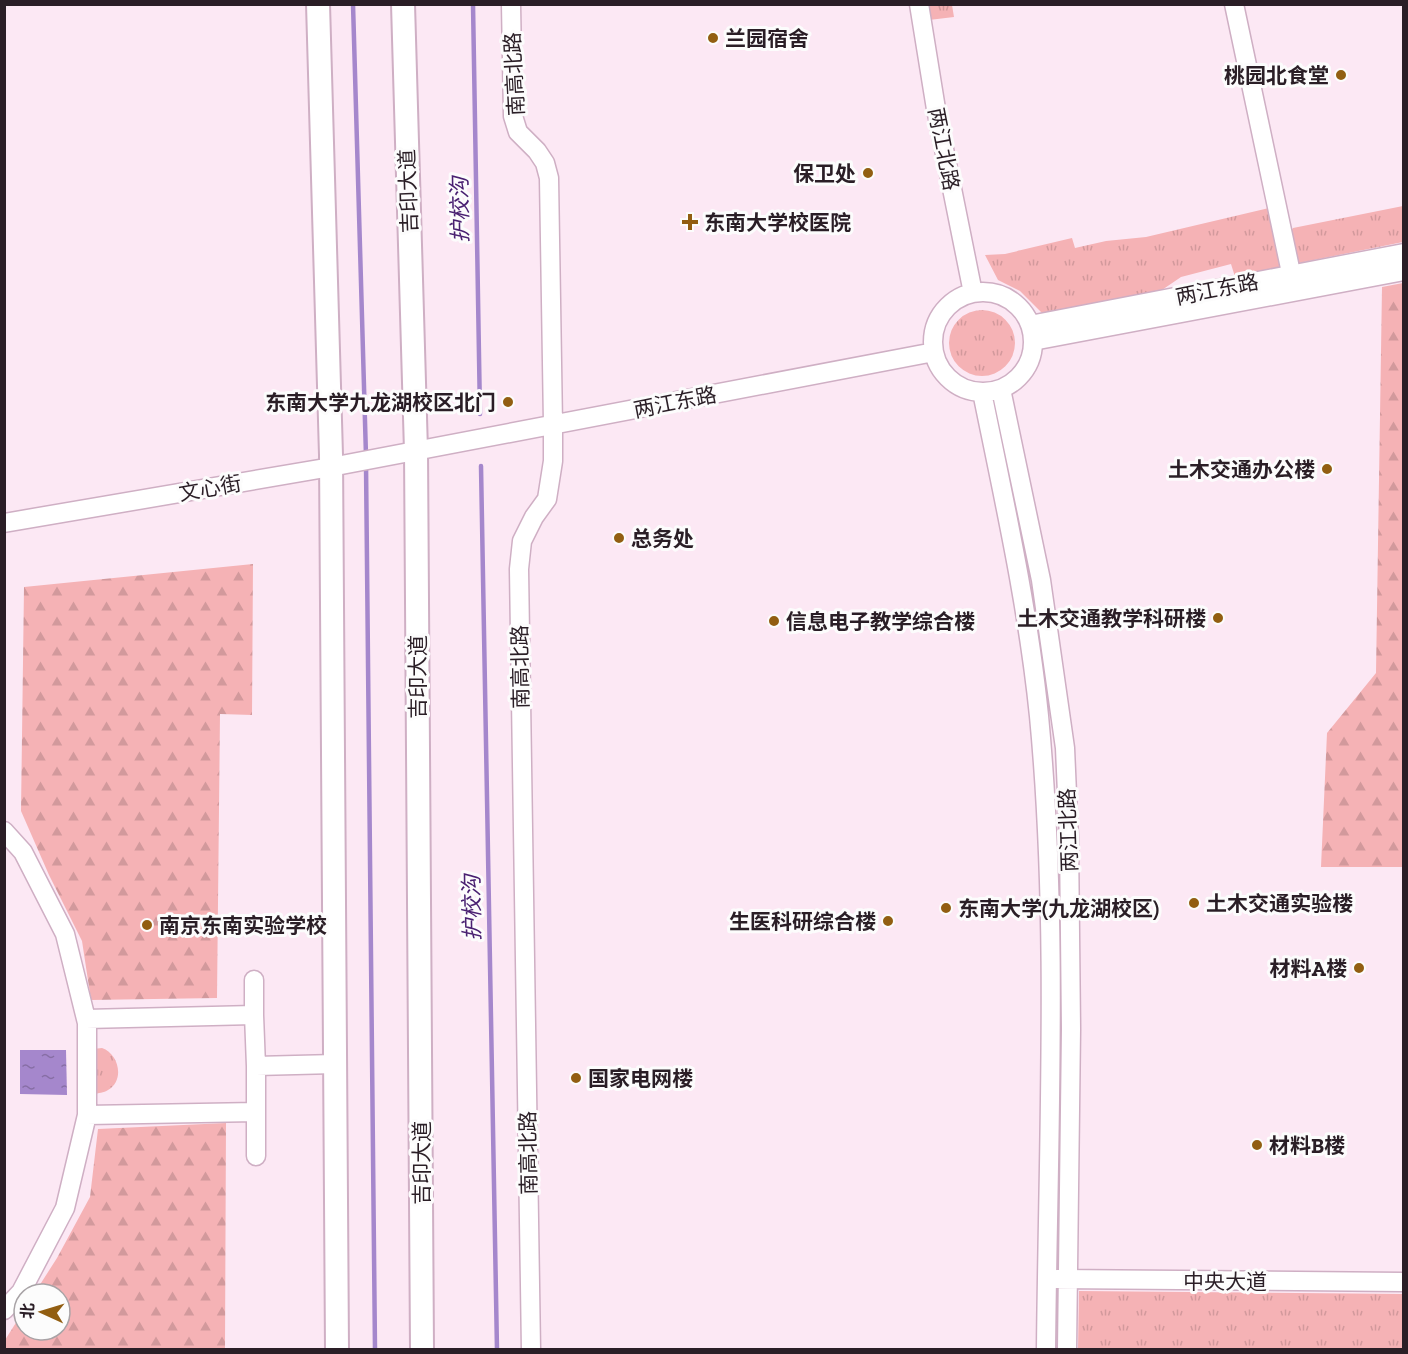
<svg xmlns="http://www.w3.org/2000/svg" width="1408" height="1354" viewBox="0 0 1408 1354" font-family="'Zilla Slab','Noto Sans SC',serif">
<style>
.grass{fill:url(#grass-tufts)}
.forest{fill:url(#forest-firs)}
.water{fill:url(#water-ripples)}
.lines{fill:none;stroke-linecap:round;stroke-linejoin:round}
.stream{stroke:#a587cc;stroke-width:4.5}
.minor-casing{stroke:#cfafc4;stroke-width:21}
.major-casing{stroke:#cfafc4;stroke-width:26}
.minor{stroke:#fff;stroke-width:18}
.major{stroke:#fff;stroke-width:22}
.poi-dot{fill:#925e11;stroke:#fcfcfc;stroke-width:2}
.labels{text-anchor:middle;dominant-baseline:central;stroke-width:6;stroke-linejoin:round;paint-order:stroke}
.poi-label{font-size:21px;font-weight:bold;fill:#2a1e26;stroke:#fcfcfc;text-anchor:start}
.street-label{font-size:21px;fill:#2a1e26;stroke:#fcfcfc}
.water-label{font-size:22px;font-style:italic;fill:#492071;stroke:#fcfcfc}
</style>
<defs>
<pattern id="grass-tufts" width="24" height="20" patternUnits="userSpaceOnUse" patternTransform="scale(1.5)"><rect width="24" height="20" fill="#f5b2b5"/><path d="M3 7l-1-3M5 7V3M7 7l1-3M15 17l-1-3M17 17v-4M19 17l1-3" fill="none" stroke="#d2999c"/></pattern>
<pattern id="forest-firs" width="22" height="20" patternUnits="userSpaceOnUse" patternTransform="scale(1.5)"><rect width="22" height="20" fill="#f5b2b5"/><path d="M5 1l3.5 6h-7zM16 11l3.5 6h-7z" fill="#d2999c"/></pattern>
<pattern id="water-ripples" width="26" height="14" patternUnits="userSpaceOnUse" patternTransform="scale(1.5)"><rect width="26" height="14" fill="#a587cc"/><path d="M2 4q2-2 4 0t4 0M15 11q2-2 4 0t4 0" fill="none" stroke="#876ea5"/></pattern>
</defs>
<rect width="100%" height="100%" fill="#fce8f4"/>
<path class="grass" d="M927,5H952L954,17L929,20Z
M1403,206V242L1299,263L1295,261L1290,233L1293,228Z
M1269,208L1280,270L1236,280L1231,264L1181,277L1159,292L1042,313L1020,291L998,280L985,255L1005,254L1072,238L1075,248L1106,241L1146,237Z
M949 343a33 33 0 1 1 66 0a33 33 0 1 1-66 0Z
M102,1048C119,1054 125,1080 108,1090C104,1093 98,1093 94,1094L93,1049Z
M1079,1291L1403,1294V1349H1078Z"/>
<path class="forest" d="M1403,283V867H1321L1327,733L1376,673L1382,287Z
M253,564L252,715L220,714L217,998L91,1000L82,941L49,875L21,811L24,587Z
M226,1123L225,1349H5V1340L24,1310V1330H60V1294H34L57,1258L90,1197L98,1129Z"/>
<path class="water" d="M20,1050H66L67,1095L20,1094Z"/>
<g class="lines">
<path class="stream" d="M353,4L366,456
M473,4L480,414
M366,464L375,1350
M481,466L497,1350"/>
<g class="minor-casing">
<path id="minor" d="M511,4L513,116L518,132L537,151L545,163L549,178L553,424V461L547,499L534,517L522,541L519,569L531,1350
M919,4L936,109L973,293
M1234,4L1294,287
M933 342a50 50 0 1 1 100 0a50 50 0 1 1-100 0Z
M1030,325L1404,253
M1033,341L1404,271
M1001,389L1041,580L1065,748L1069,839L1071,1029L1067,1350
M982,392C1004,500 1028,607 1039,716C1059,926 1048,1139 1046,1350
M4,523L331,467L934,352
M4,831L23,852L65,934L87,1023V1115L65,1208L21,1292L4,1310
M254,1015V980
M86,1019L254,1015L256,1066
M256,1112V1156
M87,1115L256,1112V1066L335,1064
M1057,1279L1404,1282"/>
</g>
<g class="major-casing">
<path id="major" d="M318,4L331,455L337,1350
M403,4L416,451L422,1350"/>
</g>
<use href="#minor" class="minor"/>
<use href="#major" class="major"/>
</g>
<g class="poi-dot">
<circle cx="713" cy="38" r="6"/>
<circle cx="1341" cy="75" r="6"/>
<circle cx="868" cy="173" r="6"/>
<path d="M687 213h6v6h6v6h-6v6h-6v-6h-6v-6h6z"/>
<circle cx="508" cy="402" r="6"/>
<circle cx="1327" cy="469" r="6"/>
<circle cx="619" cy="538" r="6"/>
<circle cx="1218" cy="618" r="6"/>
<circle cx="774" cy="621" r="6"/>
<circle cx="1194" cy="903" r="6"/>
<circle cx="946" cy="908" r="6"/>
<circle cx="888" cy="921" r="6"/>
<circle cx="147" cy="925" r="6"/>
<circle cx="1359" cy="968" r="6"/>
<circle cx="576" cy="1078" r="6"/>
<circle cx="1257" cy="1145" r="6"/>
</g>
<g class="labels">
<g class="poi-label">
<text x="725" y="38">兰园宿舍</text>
<text x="1329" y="75" text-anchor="end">桃园北食堂</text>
<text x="856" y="173" text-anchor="end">保卫处</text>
<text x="704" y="222">东南大学校医院</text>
<text x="496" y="402" text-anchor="end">东南大学九龙湖校区北门</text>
<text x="1315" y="469" text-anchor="end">土木交通办公楼</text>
<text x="631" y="538">总务处</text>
<text x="1206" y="618" text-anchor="end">土木交通教学科研楼</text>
<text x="786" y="621">信息电子教学综合楼</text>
<text x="1206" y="903">土木交通实验楼</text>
<text x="958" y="908">东南大学(九龙湖校区)</text>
<text x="876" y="921" text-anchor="end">生医科研综合楼</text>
<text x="159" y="925">南京东南实验学校</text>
<text x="1347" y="968" text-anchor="end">材料A楼</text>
<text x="588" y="1078">国家电网楼</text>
<text x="1269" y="1145">材料B楼</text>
</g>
<g class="street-label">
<text transform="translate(514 74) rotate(-93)">南高北路</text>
<text transform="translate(944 149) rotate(79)">两江北路</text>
<text transform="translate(408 191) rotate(-92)">吉印大道</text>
<text transform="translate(1217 289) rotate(-11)">两江东路</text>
<text transform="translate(675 402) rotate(-11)">两江东路</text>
<text transform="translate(210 488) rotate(-10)">文心街</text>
<text transform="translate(520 667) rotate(-91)">南高北路</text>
<text transform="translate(417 677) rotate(-90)">吉印大道</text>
<text transform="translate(1068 830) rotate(-92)">两江北路</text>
<text transform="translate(528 1153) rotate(-91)">南高北路</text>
<text transform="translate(421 1163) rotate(-90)">吉印大道</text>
<text x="1225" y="1281">中央大道</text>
</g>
<g class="water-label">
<text transform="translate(460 210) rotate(-91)">护校沟</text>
<text transform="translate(472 908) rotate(-91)">护校沟</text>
</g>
</g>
<rect width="1408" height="1354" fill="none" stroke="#2a1e26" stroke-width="12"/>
<g transform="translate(42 1312) rotate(274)"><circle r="28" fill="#fcfcfc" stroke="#a8a3a6" stroke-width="1.5"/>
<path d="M0-4.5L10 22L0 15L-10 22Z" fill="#925e11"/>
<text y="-9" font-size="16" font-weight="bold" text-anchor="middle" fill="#2a1e26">北</text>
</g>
</svg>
